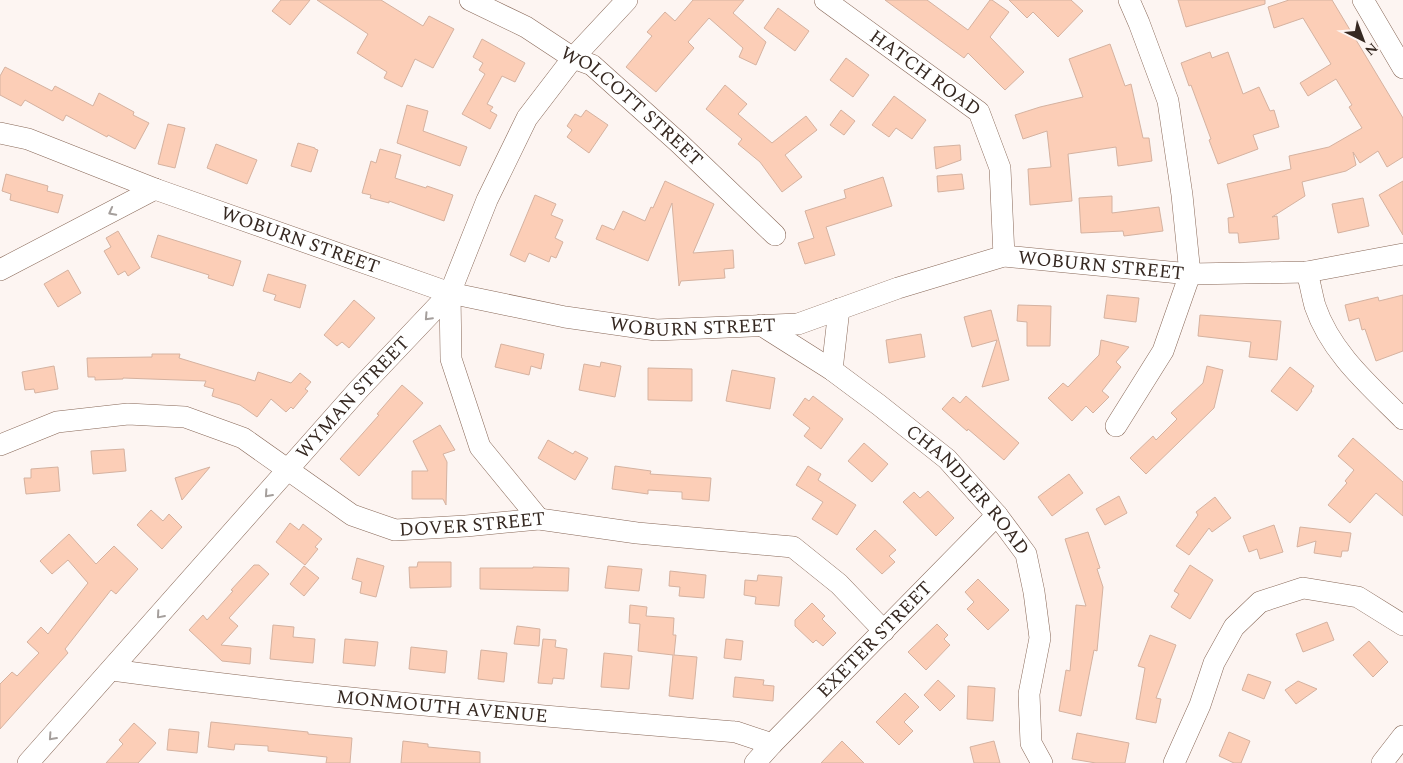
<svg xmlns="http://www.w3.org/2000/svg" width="1403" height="763" viewBox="0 0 1403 763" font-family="Spectral,serif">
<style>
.building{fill:#fcceb7;stroke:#d5b2a0}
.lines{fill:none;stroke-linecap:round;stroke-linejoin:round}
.minor-casing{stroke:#886858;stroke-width:22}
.minor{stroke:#fff;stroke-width:21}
.oneway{stroke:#a59f9c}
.labels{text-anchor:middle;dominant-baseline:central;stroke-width:5;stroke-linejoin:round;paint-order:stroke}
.street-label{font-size:19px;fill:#362922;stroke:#fdf5f2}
</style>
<rect width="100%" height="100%" fill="#fdf5f2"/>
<path class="building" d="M281,0H310L290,25L272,11Z
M317,0H381L423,26L429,16L454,29L433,68L415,59L402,87L384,78L387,72L357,53L368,34Z
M693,0H744L733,13L766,42L756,65L739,57L743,48L709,18L688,42L694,48L656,92L626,67L652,36L647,32L665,12L675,21Z
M885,0H927L968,30L990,0H992L1009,12L990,37L1024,72L1005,90L968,53L964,58Z
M1009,0H1071L1083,11L1058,37L1033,12L1027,18Z
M1178,0H1265V4L1186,27Z
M1289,0H1332L1403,118V157L1387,167L1378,151L1360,163L1353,152L1356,165L1346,171L1302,182L1305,196L1272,217L1277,216L1279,239L1239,243L1238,233H1229L1228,218L1234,217L1227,184L1291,169L1289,156L1329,147L1362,128L1349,107L1352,105L1336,79L1308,96L1300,83L1331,64L1303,18L1274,28L1268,7Z
M778,8L809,31L795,51L764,28Z
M482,39L525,63L515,82L502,76L487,104L493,107L490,111L497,115L490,129L462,114L485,74L479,70L483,63L473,57Z
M1110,44L1125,86L1131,84L1143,138H1149L1152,161L1118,166L1116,147L1068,154L1072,201L1030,205L1028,169L1051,167L1047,131L1023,139L1015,115L1040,107L1083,97L1069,59Z
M1210,52L1212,58L1228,52L1243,94L1259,87L1270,111L1274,110L1279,127L1253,135L1258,149L1218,164L1209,140L1211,139L1191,85L1189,86L1181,63Z
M846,58L869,75L853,97L830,80Z
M5,67L52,91L55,86L93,106L99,93L134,112L133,115L149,123L135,149L108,135L107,137L66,115L63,121L25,100L21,106L0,95V76Z
M725,85L747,104L738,114L772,143L806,116L817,130L785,155L802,177L782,192L760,162L738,144L742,139L706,109Z
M894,96L926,120L912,139L896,128L889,137L872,125Z
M407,105L428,111L423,131L467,147L460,166L397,143Z
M586,110L608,125L589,153L567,137L572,130L567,126L575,114L581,117Z
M841,110L855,121L844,135L830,125Z
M168,124L185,128L175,168L158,164Z
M298,143L315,148V149L318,150L311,172L291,166Z
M216,144L257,160L247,184L207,168Z
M960,145L961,160L936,169L934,147Z
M380,149L401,155L395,178L426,188L427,186L453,195L444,221L389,201V203L370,198L371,195L362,193L371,161L376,163Z
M6,174L48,186L47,191L63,195L58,213L10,200L11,194L2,191Z
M962,174L964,189L938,192L937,176Z
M883,177L892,206L826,227L835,255L805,264L798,243L814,238L805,211L846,198L844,190Z
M665,181L714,204L693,253L733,250L734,268L724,269L725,278L681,281L679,286L672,203L648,261L596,239L602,225L614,230L623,211L645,221L651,207L653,208Z
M1403,181V235L1379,195Z
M535,195L556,204L551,215L563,220L555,238L563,242L556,258L551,256L549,262L529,253L525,262L510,255Z
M1112,196V213L1159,207L1163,231L1124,236L1123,231L1081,233L1079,198Z
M1363,198L1369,226L1338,233L1332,204Z
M118,231L140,268L128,276L125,271L118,275L104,251L111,247L106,238Z
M158,235L241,261L233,286L208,278L209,275L151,257Z
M68,270L81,293L58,307L44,284Z
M268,274L306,285L300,308L274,300L276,295L263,291Z
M1107,295L1139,298L1136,322L1104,318Z
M1403,295V351L1376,361L1365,329L1362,330L1359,318L1349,321L1345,305L1378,297L1379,301Z
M354,300L375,318L349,348L342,342L337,346L324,335Z
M1018,305L1051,306L1050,346H1027V322L1017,321Z
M991,310L1009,380L982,387L997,340L972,347L964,317Z
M1200,315L1281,321L1277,360L1249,357L1251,342L1198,336Z
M921,334L925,357L889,363L886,340Z
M1101,340L1129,347L1116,362L1121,367L1102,391L1109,397L1093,413L1086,406L1072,421L1048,398L1063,383L1068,387L1099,355Z
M501,344L544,354L541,369L531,366L529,375L495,367Z
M152,354H180L179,358L255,381L258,372L291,383L300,373L311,382L305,389L308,391L293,409L291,407L286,412L271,399L257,417L240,405L212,396L214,389L204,386L206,381L123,378V379L95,380V377H88L87,358L152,357Z
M601,362L621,366L615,397L579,390L584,364L600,367Z
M54,366L58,389L35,393L34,389L25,390L22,372Z
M1207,366L1223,370L1214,408L1146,474L1130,458L1153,436L1156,440L1177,419L1171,413L1203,383Z
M1290,367L1314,386L1311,390L1312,391L1297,411L1271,391Z
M648,368L692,369V401L648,400Z
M732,370L775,378L770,409L726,401Z
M402,385L423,403L359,476L340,459L379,415L377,414Z
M813,396L843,419L821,449L804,436L810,428L793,415L805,398L809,401Z
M966,396L1019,443L1004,460L968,429L967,431L942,409L953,397L960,403Z
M440,425L455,450L443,454L447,462L446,505L443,499H412V471H428L413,441Z
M1353,438L1403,482V516L1376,493L1350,523L1328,505L1347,483L1345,481L1354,470L1338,456Z
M548,440L573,454L575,451L588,458L575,480L538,458Z
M864,443L888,464L872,482L848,461Z
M124,449L126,471L93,474L91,451Z
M615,466L651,471L650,474L711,478L709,501L682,499V492L648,490V494L612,489Z
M808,466L821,474L818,480L856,505L837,535L812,519L823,502L796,485Z
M58,467L60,491L26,494L24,478H31V469Z
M210,467L182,500L175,478Z
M1069,474L1083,493L1052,516L1038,497Z
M928,491L954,518L936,536L903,502L914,492L920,498Z
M1119,496L1127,513L1105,525L1096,509Z
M1215,497L1231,518L1212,532L1209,528L1189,555L1176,546L1198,515L1196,512Z
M151,510L163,521L169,514L182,527L162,549L137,525Z
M290,523L299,530L303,524L322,539L315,547L318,549L305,565L276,542Z
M1274,525L1283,552L1260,559L1257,549L1249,552L1243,536Z
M1300,527L1351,533L1348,551H1342L1341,557L1314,553L1316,541L1297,547Z
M875,530L896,550L889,556L895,562L882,574L856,549Z
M1088,532L1100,568L1097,569L1103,587L1097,651L1094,650L1081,716L1059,711L1066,670L1070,671L1076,605L1086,606L1065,539Z
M69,534L96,564L114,546L138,569L116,594L111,590L65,649L68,653L0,729V684L12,672L17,676L39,653L27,642L41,627L48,634L88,583L68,560L52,574L40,561Z
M357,558L384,566L376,597L360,593L362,582L352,579Z
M418,562H451V587L410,588L409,567H417Z
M254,565H259L269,574L229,618L238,626L221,645L251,648L250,664L222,661L189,630L203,615L207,620L233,591L231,590Z
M1190,565L1213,580L1190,619L1171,607L1179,594L1174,591Z
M304,566L319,578L304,596L290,584Z
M608,566L642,569L639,591L605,588Z
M533,567L569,568L568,591L480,589V568H533Z
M670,571L706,575L704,598L679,596L680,587L669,586Z
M758,575L782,577L779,606L755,604L756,597L744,595L745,580L757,581Z
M978,579L1009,610L988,630L967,609L974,602L965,592Z
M812,603L825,616L822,619L836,633L823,646L816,640L813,643L795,626V620Z
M630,605L647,607L646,616L674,618L673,635H676L674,655L697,657L693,699L669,696L673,655L638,651L640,624L629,623Z
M1327,622L1334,640L1303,652L1296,634Z
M937,624L948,635L944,639L950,645L926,670L908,652Z
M273,625L294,627L293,637L315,639L313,663L270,659Z
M517,626L540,629L539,646L514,644Z
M1150,635L1176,645L1156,698L1161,699L1156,723L1136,719L1145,668L1138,666Z
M345,639L378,642L375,666L343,663Z
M543,639L556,640L555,647L567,649L564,679L553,678L552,684L538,683Z
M726,639L743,641L741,660L724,658Z
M1369,641L1388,662L1373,677L1353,655Z
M411,647L447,651L445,673L409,669Z
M481,650L507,653L504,682L478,679Z
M604,653L632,656L629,689L601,687Z
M1248,674L1271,682L1264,699L1242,690Z
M735,677L764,680L763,685L774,686L773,701L733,697Z
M938,680L955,696L940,711L924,695Z
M1298,681L1317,689L1296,704L1285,690Z
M968,686L995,688L993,721L967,719Z
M905,693L919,707L904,722L913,731L899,745L876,722Z
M211,722L308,732V734L352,738L350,763H326L327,757L268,751V746L235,744L234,750L208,747Z
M134,723L156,743L138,763H106L123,744L119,740Z
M169,729L199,732L197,753L167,750Z
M1229,732L1250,741L1241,763H1234L1219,756Z
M1077,733L1129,743L1125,763H1096L1072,759Z
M403,741L428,744V747L480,752V763H401Z
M842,741L864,763H821Z
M994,741L1000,763H974L970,747Z"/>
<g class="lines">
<g class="minor-casing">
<g id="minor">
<path id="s1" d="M470,0L526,27L573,58L592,65L679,143L775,235"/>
<path id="s2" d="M825,0L979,112L1000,168L1004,256"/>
<path d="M1363,0L1403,68"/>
<path id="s3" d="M0,133L28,139L155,189L450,293L565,317L656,330L798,324L898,288L1004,256L1190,274L1307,272L1403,254"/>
<path d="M0,270L155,189"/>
<path d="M1307,272C1310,283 1312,295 1315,306C1331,353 1369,385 1403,419"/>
<path d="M450,293L451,359L480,447L539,519"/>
<path id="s4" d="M761,325L832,370L879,405L947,459L997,515L1026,554L1034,592L1040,638L1029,694L1031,743L1042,763"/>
<path d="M832,370L839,309"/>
<path d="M1116,426L1163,351L1190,274L1182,195L1168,101L1139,23L1129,0"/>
<path id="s5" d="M0,445L57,422L128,414L185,417L243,438L352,515L395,530L466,526L539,519L637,533L793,547L839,584L884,631"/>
<path id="s6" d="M112,670C319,698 528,715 736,732L772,744"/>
<path id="s7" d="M28,763L359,389L450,293L487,200L527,118L573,58L627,0"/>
<path id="s8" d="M755,763L772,744L997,515"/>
<path d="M1174,763L1200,705L1214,663L1234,627L1260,602L1303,588L1358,597L1403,625"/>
<path d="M1382,763L1403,736"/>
</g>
</g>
<use href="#minor" class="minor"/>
</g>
<defs><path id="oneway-chevron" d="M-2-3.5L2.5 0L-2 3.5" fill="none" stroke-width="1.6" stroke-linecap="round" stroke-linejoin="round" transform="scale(1.25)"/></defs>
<g class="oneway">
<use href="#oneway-chevron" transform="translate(112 212) rotate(152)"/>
<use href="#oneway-chevron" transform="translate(428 317) rotate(133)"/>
<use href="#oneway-chevron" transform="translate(268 494) rotate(132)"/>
<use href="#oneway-chevron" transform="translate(160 615) rotate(131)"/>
<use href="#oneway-chevron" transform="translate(52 737) rotate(132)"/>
</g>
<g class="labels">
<g class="street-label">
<text stroke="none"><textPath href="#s2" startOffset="124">HATCH ROAD</textPath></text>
<text stroke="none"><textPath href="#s1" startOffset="195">WOLCOTT STREET</textPath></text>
<text stroke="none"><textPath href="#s3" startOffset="319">WOBURN STREET</textPath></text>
<text stroke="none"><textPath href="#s3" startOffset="1144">WOBURN STREET</textPath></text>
<text stroke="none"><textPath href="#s3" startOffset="724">WOBURN STREET</textPath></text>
<text stroke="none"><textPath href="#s7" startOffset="489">WYMAN STREET</textPath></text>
<text stroke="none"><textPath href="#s4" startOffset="266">CHANDLER ROAD</textPath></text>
<text stroke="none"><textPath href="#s5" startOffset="508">DOVER STREET</textPath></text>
<text stroke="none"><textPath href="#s8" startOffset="172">EXETER STREET</textPath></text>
<text stroke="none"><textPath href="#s6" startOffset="332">MONMOUTH AVENUE</textPath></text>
</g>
</g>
<g transform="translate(1363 40) rotate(138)" stroke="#fdf5f2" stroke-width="4" paint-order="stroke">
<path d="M0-4L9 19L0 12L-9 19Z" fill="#362922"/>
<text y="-8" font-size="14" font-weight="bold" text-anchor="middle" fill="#362922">N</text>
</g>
</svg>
